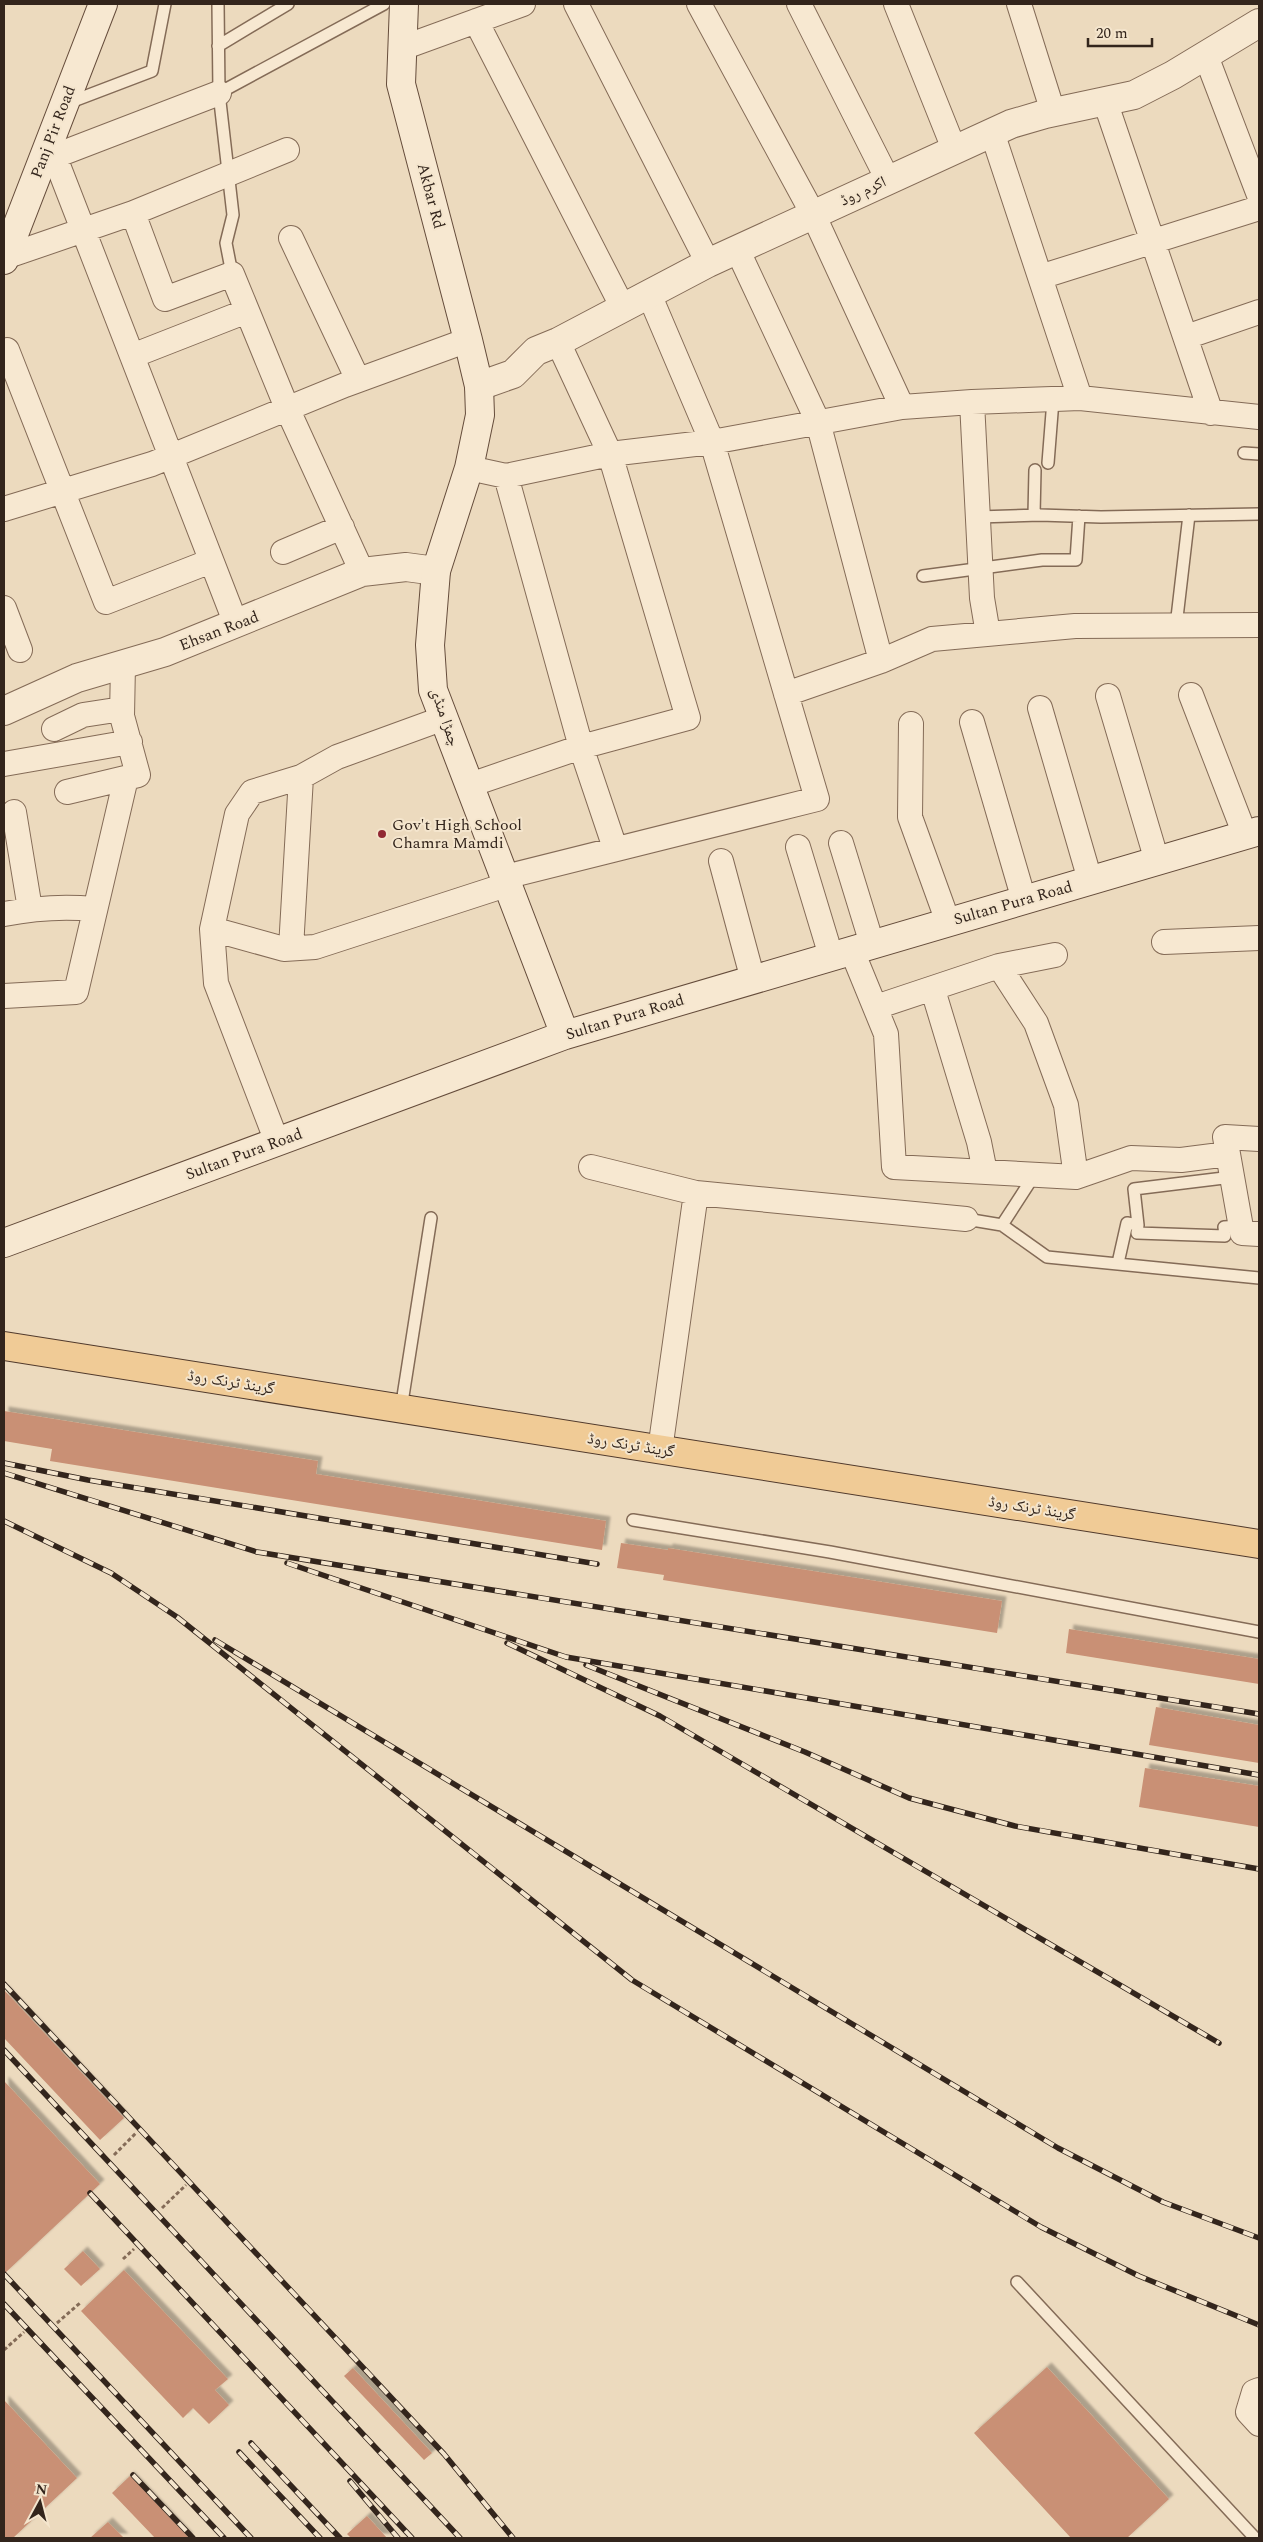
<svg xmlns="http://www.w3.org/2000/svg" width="1263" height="2542" viewBox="0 0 1263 2542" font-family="Spectral,'Noto Naskh Arabic',serif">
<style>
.building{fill:#c99075;filter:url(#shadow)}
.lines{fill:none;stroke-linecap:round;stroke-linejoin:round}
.service-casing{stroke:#846b57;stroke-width:14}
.minor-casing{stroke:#846b57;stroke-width:26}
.tertiary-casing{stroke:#846b57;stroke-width:30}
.secondary-casing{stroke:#654c3b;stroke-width:30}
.primary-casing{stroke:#513a2c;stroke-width:30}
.path{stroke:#846b57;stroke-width:3;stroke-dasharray:4 2.5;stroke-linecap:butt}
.service{stroke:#f7e8d1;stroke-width:11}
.minor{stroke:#f7e8d1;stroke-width:24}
.tertiary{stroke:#f7e8d1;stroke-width:28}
.secondary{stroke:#f7e8d1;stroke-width:28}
.primary{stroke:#f0cb96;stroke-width:28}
.rail-casing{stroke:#33251c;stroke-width:5.5}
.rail{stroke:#f4e5cd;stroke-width:4;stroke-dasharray:11;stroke-linecap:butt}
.poi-dot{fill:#912934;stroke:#f4e5cd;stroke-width:2}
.labels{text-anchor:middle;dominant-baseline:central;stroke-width:4;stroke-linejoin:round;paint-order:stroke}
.street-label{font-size:16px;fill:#33251c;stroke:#f4e5cd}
.poi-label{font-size:16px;fill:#33251c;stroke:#f4e5cd;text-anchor:start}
</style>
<defs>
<filter id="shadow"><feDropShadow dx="4.5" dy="-4.5" stdDeviation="1" flood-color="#0004"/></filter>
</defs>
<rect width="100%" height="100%" fill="#ecdabe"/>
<path class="building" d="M4,1411L318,1461L316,1474L606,1521L602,1550L50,1461L52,1449L4,1441Z
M621,1543L668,1550V1548L1002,1601L997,1633L663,1580L664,1575L617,1568Z
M1069,1629L1259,1659V1684L1066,1653Z
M1156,1707L1259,1725V1763L1149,1745Z
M1145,1768L1259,1786V1827L1139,1807Z
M4,1990L124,2118L100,2140L4,2038Z
M4,2081L100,2184L4,2274Z
M83,2251L100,2269L81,2286L64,2269Z
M124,2270L228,2379L215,2390L229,2405L209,2424L193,2408L183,2418L81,2311Z
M1047,2367L1169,2499L1127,2538H1071L974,2433Z
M353,2368L432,2453L424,2460L344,2376Z
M4,2400L77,2478L13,2538H4Z
M130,2476L189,2538H155L112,2493Z
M367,2516L387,2538H351L347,2534Z
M108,2522L124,2538H90Z"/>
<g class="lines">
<g class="service-casing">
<path id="service" d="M218,4L219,93L233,215L226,243L232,274
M218,46L288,4
M219,93L384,4
M68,103L152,71L165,4
M1244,453L1259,454
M1048,463L1053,400
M1034,515L1035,470
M978,517L1040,515L1101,517L1259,514
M923,576L1042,560H1076L1079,516
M1176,626L1189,515
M966,1219L1002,1225L1035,1174
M1002,1225L1047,1257L1259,1278
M1138,1225L1137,1233L1225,1236L1224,1227L1241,1226
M1118,1263L1127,1223L1138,1225L1134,1189L1232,1177
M401,1409L431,1218
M633,1520L830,1552L1259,1632
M1017,2282L1255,2538"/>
</g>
<g class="minor-casing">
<path id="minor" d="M576,4L708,263
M699,4L813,214L902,407
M799,4L888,180
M896,4L954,149
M1019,4L1053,112
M476,21L623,308
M402,48L523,4
M1206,56L1259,195
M1105,101L1211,413
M992,132L1080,398
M49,142L236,624
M55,156L219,93
M133,213L287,150
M291,238L358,380
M737,249L818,422L881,661
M5,257L133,213L165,299L232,274L287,408L362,572
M1040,277L1259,208
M1186,337L1259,312
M4,351L7,350L106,602L211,561
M132,356L247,311
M972,402L982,598L988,634
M469,468L506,476L610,454L712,442L902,407L972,402L1080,398L1259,417
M506,476L581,747L615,848
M4,509L152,464L345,385L468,340
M283,552L342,527
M4,608L20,650
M786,694L881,661L932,639L1075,626L1259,625
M1191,695L1245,835
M1108,696L1157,861
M1040,708L1090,880
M972,722L1024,900
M911,724L910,817L948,922
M54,729L83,715L122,709
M4,764L130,742
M470,785L581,747L688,718L610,454L558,342
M67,792L138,775L122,716L123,664
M14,812L30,909
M841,843L872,944
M798,847L831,956
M721,861L753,980
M505,877L817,799L712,442L649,294
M4,914C34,908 63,906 94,909
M212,929L284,949L315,947L506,885
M1164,942L1259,938
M291,948L301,777
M852,951L886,1034L894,1167L1076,1177L1131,1158L1181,1160L1228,1154
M999,966L1036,1023L1066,1105L1076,1177
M933,990L979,1142L985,1172
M4,996L76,992L126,778
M876,1007L999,966L1055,955
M1259,1139L1225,1137L1242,1233L1259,1234
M277,1142L216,983L212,929L237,814L252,792L301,777L337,757L444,718
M591,1167L696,1193L966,1219
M660,1450L696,1193
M1259,2390L1254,2392L1248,2412L1259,2424"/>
</g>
<g class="tertiary-casing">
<path id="tertiary" d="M479,386L513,374L536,351L558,342L708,263L1011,124L1045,114L1134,95L1173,75L1259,23
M4,711L77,678L165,652L362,572L406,567L436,571"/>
</g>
<g class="secondary-casing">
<path id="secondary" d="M404,4L401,84L468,340L479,386L480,415L469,468L436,571L430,645L433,690L565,1035
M4,260L103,4
M4,1243L565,1035L1259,831"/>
</g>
<g class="primary-casing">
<path id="primary" d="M4,1346L1259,1544"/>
</g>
<path class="path" d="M114,2155L137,2132
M162,2208L186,2185
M123,2259L134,2249
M57,2323L80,2303
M4,2350L24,2332"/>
<use href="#service" class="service"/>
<use href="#minor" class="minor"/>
<use href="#tertiary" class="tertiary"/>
<use href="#secondary" class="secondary"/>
<use href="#primary" class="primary"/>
<g class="rail-casing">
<path id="rail" d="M4,1463L88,1480L597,1564
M4,1473L257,1552L1259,1714
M4,1521L111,1573L177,1617L632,1980L1041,2227L1139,2276L1259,2325
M287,1563L566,1657L1259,1775
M215,1640L1058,2148L1163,2202L1259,2238
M507,1643L660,1716L1219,2043
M586,1665L805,1752L909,1798L1015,1826L1259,1869
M4,1984L444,2454L513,2538
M4,2050L460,2538
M90,2193L412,2538
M4,2274L251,2538
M4,2304L224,2538
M251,2443L340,2538
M239,2452L320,2538
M133,2475L193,2538
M350,2481L398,2538"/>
</g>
<use href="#rail" class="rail"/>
</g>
<circle class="poi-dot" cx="382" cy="834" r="5"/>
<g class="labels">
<g class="street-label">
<text transform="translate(53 132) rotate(-69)">Panj Pir Road</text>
<text transform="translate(863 191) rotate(-25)">اکرم روڈ</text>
<text transform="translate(431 196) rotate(75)">Akbar Rd</text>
<text transform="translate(219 631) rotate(-21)">Ehsan Road</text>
<text transform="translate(445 717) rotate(71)">چمڑا منڈی</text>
<text transform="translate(1013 903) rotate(-16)">Sultan Pura Road</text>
<text transform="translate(625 1017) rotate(-17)">Sultan Pura Road</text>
<text transform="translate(244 1154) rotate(-20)">Sultan Pura Road</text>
<text transform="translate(231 1382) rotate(9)">گرینڈ ٹرنک روڈ</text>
<text transform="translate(631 1445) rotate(9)">گرینڈ ٹرنک روڈ</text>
<text transform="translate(1032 1508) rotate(9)">گرینڈ ٹرنک روڈ</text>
</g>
<g class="poi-label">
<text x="392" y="825">Gov't High School<tspan x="392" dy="18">Chamra Mamdi</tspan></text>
</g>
</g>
<rect width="1263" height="2542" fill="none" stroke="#33251c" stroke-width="10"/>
<g transform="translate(40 2502) rotate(7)" stroke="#f4e5cd" stroke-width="4" paint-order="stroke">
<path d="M0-4L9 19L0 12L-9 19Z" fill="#33251c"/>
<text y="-8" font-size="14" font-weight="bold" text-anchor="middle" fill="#33251c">N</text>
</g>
<path d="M1088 38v8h64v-8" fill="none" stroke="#33251c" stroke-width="2.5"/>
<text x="1096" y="38" font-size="15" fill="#33251c" stroke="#f4e5cd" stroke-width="4" paint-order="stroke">20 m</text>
</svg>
